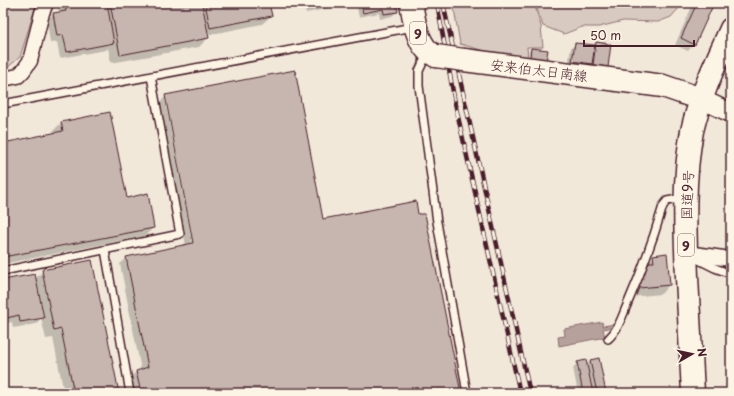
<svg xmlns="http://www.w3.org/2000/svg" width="734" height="396" viewBox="0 0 734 396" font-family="'Playpen Sans','Klee One',sans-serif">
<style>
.green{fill:#d8cac0;stroke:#917476}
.water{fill:#b6a19c;stroke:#8b6d6f}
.shadow{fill:#0003;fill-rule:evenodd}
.building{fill:#c7b6af;stroke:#4a1f2b}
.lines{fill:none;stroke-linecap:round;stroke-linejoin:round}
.service-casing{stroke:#4a1f2b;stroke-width:10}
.minor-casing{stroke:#4a1f2b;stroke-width:17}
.tertiary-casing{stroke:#4a1f2b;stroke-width:21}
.primary-casing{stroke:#4a1f2b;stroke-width:25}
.trunk-casing{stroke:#4a1f2b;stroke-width:25}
.service{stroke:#fcf5e5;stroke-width:7}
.minor{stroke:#fcf5e5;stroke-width:14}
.tertiary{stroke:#fcf5e5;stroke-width:18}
.primary{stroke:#fcf5e5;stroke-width:22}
.trunk{stroke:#fcf5e5;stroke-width:22}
.rail-casing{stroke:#4a1f2b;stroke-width:4.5}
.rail{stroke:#fcf5e5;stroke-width:3;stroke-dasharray:9;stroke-linecap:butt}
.primary-bridge-casing{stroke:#4a1f2b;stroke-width:25;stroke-linecap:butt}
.primary-bridge{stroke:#fcf5e5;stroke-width:22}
.labels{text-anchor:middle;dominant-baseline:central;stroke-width:3.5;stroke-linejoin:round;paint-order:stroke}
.shield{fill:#fcf5e5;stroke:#7f5f63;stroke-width:1}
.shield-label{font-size:13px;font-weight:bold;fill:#4a1f2b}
.street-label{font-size:14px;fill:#4a1f2b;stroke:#fcf5e5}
</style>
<rect width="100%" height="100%" fill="#f1e8da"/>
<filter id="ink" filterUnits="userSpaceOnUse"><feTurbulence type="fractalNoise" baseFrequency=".025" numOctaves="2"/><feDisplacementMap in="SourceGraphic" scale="8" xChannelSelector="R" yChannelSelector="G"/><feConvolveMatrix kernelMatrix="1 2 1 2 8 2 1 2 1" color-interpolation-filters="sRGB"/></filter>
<g filter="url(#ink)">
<path class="green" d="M3,3H38L35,8L20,57L7,68L3,70Z
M453,3H534L541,26L543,47H527L528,59L496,54L460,44Z
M535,3H676L679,8L671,17L658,22L623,21L599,27H582L564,34L543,26Z"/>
<path class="water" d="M602,322L603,326L615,324V327L603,329L605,337L559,346L558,337L565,336L564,329Z"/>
<path class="shadow" d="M62,3H268L271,16L262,24L207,35L208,38L199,47L111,63L108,48L106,50L60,58L57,42L50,43L47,21L53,14L59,13L58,7Z
M304,3H348L346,5L306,13Z
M356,3H395L397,12L392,16L380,19L379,13L359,17Z
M691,3H713L694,44L688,51L675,45L693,4Z
M596,43L607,67L602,71L568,66L571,48L575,44L593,46Z
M531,49L546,51L528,60L529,51Z
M166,96L323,220L460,393H133L129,378L136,372L141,370L120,264L127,258L186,246L159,103ZM165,100H167L195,248H193Z
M61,123L126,199L153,228L145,236L3,264V144L53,134V131Z
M654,256L669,285L661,294L631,297L645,265Z
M43,271L118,393H64L53,338L46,339L41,318L36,324L13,328L12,322L3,324V281L35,279Z
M590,361L605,393H578L573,368L577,363L586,365Z"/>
<path class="building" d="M65,3H107L114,43L67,52L63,35L57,36L53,13L66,11Z
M110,3H202L209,38L120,55Z
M205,3H269L272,16L210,28Z
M312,3H332L313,7Z
M361,3H396L398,12L384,14L383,9L363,13Z
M697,3H714L695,45L681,38Z
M596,42L611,44L608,67L593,65Z
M575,43L595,45L592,64L572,61Z
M531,48L548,50L546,61L530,58Z
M295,70L323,219L416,201L418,214H425L461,393H141L136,371L148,367L126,257L193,243L165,95Z
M110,112L127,198L148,193L154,228L3,257V143L63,131L61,122Z
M667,253L670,285L639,288V282L647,262H654L653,255Z
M92,260L119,393H74L61,329L54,331L42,270Z
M35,274L44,318L20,322L19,315L3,319V280Z
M599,358L606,393H597L590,360Z
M586,360L593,393H583L577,362Z"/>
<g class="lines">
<g class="service-casing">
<path id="service" d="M427,54L419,71V86L437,222L467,393
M3,104L413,27
M105,250L130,393
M697,259L715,268L731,274
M3,271L180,234L151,76
M608,339C618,330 622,317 627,305C641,273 653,240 663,206L667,201L683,198"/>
</g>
<g class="minor-casing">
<path id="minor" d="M3,79L18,76L23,71L30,61L42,13L46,3
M686,253L731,259"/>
</g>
<g class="tertiary-casing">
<path id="tertiary" d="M701,99L731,113"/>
</g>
<g class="primary-casing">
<path id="primary" d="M411,3C414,19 416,39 428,51C430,53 433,54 436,56
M464,60L663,86L701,99"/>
</g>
<g class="trunk-casing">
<path id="trunk" d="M693,393C691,354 689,316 687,277C685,229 683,179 692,131C700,96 716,62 731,29"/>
</g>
<use href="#service" class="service"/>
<use href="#minor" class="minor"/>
<use href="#tertiary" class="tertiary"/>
<use href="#primary" class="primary"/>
<use href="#trunk" class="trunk"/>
<g class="rail-casing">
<path id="rail" d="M437,3L455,103L520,393
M443,3L530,393"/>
</g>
<use href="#rail" class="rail"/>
<g class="primary-bridge-casing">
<path id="primary-bridge" d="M436,56L464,60"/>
</g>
<use href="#primary-bridge" class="primary-bridge"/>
</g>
</g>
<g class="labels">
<g class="shield">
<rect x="410" y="22" width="16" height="22" rx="3"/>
<rect x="678" y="234" width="16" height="22" rx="3"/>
</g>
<g class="shield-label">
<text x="418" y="33">9</text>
<text x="686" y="245">9</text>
</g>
<g class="street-label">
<text transform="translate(539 70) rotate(7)">安来伯太日南線</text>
<text transform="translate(687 195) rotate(-88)">国道9号</text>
</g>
</g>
<rect width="734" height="396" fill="none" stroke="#fcf5e5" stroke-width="16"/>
<rect x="8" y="8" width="718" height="380" fill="none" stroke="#4a1f2b" stroke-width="1.5" filter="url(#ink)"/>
<g transform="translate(692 354) rotate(81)" stroke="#fcf5e5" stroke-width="3" paint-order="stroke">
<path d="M0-3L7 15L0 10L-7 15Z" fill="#4a1f2b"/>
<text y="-6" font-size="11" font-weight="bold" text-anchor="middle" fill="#4a1f2b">N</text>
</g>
<path d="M584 40v6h110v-6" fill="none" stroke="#4a1f2b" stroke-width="2"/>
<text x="590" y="40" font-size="12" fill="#4a1f2b" stroke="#fcf5e5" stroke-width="3" paint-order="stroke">50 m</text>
</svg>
